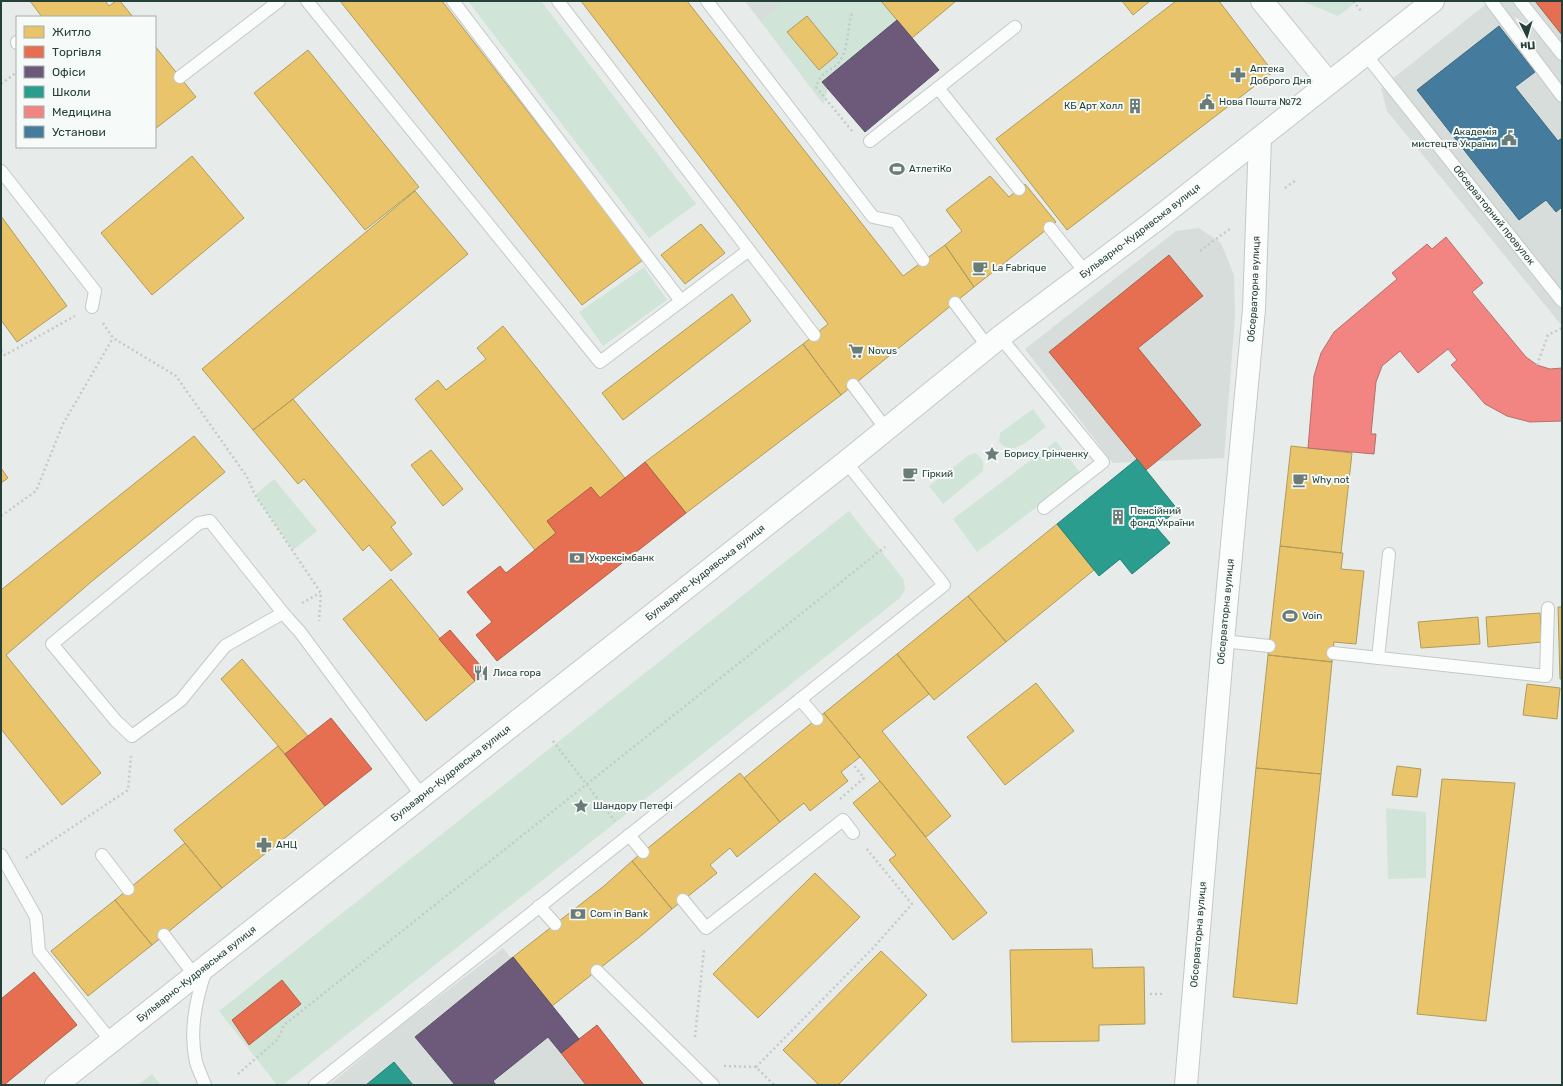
<svg xmlns="http://www.w3.org/2000/svg" width="1563" height="1086" viewBox="0 0 1563 1086" font-family="Rubik,sans-serif">
<style>
.built{fill:#d6ddda}
.green{fill:#d1e4d8}
.homes{fill:#e9c46a;stroke:#ae9c5c}
.shops{fill:#e76f51;stroke:#ad614a}
.offices{fill:#6d597a;stroke:#575267}
.schools{fill:#2a9d8f;stroke:#288176}
.health{fill:#f28482;stroke:#b4706c}
.public{fill:#457b9d;stroke:#3b697f}
.lines{fill:none;stroke-linecap:round;stroke-linejoin:round}
.service-casing{stroke:#c4c9c7;stroke-width:14}
.minor-casing{stroke:#c4c9c7;stroke-width:24}
.secondary-casing{stroke:#c3c9c7;stroke-width:24}
.path{stroke:#c2cbc9;stroke-width:2.5;stroke-dasharray:2 3;stroke-linecap:butt}
.service{stroke:#fbfcfc;stroke-width:12}
.minor{stroke:#fbfcfc;stroke-width:22}
.secondary{stroke:#fbfcfc;stroke-width:22}
.labels{text-anchor:middle;dominant-baseline:central;stroke-width:4;stroke-linejoin:round;paint-order:stroke}
.poi-label{font-size:10px;fill:#25403a;stroke:#f6faf8;text-anchor:start}
.street-label{font-size:10px;fill:#25403a;stroke:#f6faf8}
</style>
<rect width="100%" height="100%" fill="#e7ecea"/>
<path class="built" d="M745,1H806L770,29L761,22Z
M1490,1H1562V326L1387,111L1381,88Z
M1199,228L1221,243L1234,275L1235,316L1224,458L1113,463L1025,349L1176,231Z
M503,948L584,1045L629,1085H329L403,1024Z"/>
<path class="green" d="M468,1H541L696,204L649,238Z
M784,1H881L897,20L822,82L828,89L823,104L761,22Z
M1302,1H1358L1338,16Z
M644,267L667,300L603,346L579,312Z
M1033,409L1046,427C1033,436 1012,460 999,441L1000,433Z
M1056,441L1081,474L977,552L953,519Z
M975,453C983,458 984,462 983,471L943,504L929,486L969,455Z
M274,479L317,531L293,550L255,495Z
M849,511L904,580L905,590L900,598L283,1085H277L219,1011Z
M1386,808L1426,812V878L1388,879Z
M152,1074L161,1085H138Z"/>
<path class="homes" d="M30,1H105L109,6L116,1H120L133,17H42Z
M340,1H442L643,260L582,305Z
M581,1H687L903,276L945,245L974,287L841,395L803,344L828,324Z
M881,1H956L912,38Z
M1122,1H1150L1133,15Z
M1176,1H1219L1273,72L1067,230L996,139Z
M807,16L838,54L819,70L787,32Z
M155,46L196,97L155,129Z
M308,50L419,187L365,230L254,93Z
M192,156L244,218L152,295L101,233Z
M990,176L1009,197L1025,184L1056,222L974,287L945,245L962,231L946,210Z
M415,191L468,254L293,399L253,430L202,369Z
M1,216L67,306L17,342L1,320Z
M701,224L725,253L685,284L661,255Z
M732,294L751,321L623,420L602,393Z
M503,326L625,478L600,498L591,487L547,521L556,533L535,550L415,399L438,380L446,390L486,359L477,348Z
M803,344L841,395L686,513L645,462Z
M293,399L396,523L391,527L412,554L391,571L369,545L363,551L304,479L298,484L253,430Z
M194,436L225,472L91,582L6,655L101,773L62,805L1,729V590Z
M1291,446L1352,453L1341,553L1280,546Z
M431,450L463,489L443,506L411,465Z
M1,468L8,478L1,483Z
M1057,524L1094,570L1006,642L968,596Z
M1280,546L1343,553L1341,569L1364,571L1356,644L1334,642L1332,662L1268,655Z
M391,579L475,681L426,721L343,619Z
M968,596L1006,642L934,700L897,654Z
M1558,607H1562V679H1560Z
M1540,613L1542,642L1488,647L1486,617Z
M1478,617L1480,644L1421,648L1418,622Z
M897,654L929,694L882,731L951,816L926,837L824,713Z
M1268,655L1332,662L1321,774L1256,768Z
M242,659L308,736L285,754L221,679Z
M1036,683L1074,731L1005,785L967,737Z
M1527,684L1560,688L1557,719L1523,715Z
M824,713L860,757L841,772L848,781L810,811L804,803L780,822L744,778Z
M278,746L325,806L222,888L174,830Z
M1397,766L1421,769L1417,797L1392,795Z
M1256,768L1321,774L1297,1004L1233,997Z
M740,773L780,822L737,857L730,848L710,865L717,873L672,909L632,861Z
M1442,779L1515,783L1486,1021L1417,1014Z
M880,781L987,913L953,940L889,860L896,855L853,803Z
M185,843L222,888L152,945L115,900Z
M632,861L672,909L642,935L552,1006L513,957L604,886Z
M815,873L860,917L758,1018L713,974Z
M115,900L152,945L88,996L51,951Z
M1092,949L1093,968L1144,967L1145,1024L1099,1025V1041L1012,1042L1010,950Z
M881,951L927,995L838,1085H819L783,1050Z"/>
<path class="shops" d="M1535,1H1562V35Z
M1169,255L1203,296L1138,348L1201,425L1146,470L1049,352Z
M645,462L686,513L497,661L476,635L492,622L467,592L500,566L506,573L556,533L547,521L591,487L600,498Z
M450,630L486,672L475,681L439,639Z
M331,718L372,769L325,806L285,754Z
M34,972L77,1025L4,1085H1V999Z
M282,980L301,1004L249,1045L232,1020Z
M597,1025L644,1085H586L561,1053Z"/>
<path class="offices" d="M897,20L939,70L865,132L822,82Z
M513,957L579,1039L561,1053L548,1037L493,1081L496,1085H455L415,1037Z"/>
<path class="schools" d="M1137,459L1178,510L1156,527L1170,543L1132,574L1120,559L1099,576L1057,524Z
M394,1062L413,1085H366Z"/>
<path class="health" d="M1446,237L1483,283L1472,292L1526,357L1537,365L1550,369L1562,368V421L1530,422L1507,416L1485,404L1451,365L1457,360L1448,349L1418,373L1400,351L1382,366L1376,382L1371,434H1376L1374,454L1308,448L1314,376L1321,353L1334,332L1397,279L1392,273L1427,244L1432,249Z"/>
<path class="public" d="M1499,26L1535,72L1515,87L1558,141L1562,138V207L1556,212L1546,200L1519,220L1417,90Z"/>
<g class="lines">
<g class="service-casing">
<g id="service">
<path d="M307,1L600,362L749,250"/>
<path d="M453,1L681,301"/>
<path d="M558,1L814,335"/>
<path d="M707,1L873,217L896,222L923,260"/>
<path d="M1491,1L1562,96"/>
<path d="M1520,1L1562,54"/>
<path d="M17,42V43"/>
<path id="s1" d="M1366,55L1562,301"/>
<path d="M180,77L279,1"/>
<path d="M938,88L1015,27"/>
<path d="M870,141L938,88L1019,189"/>
<path d="M1,171L95,291L92,307"/>
<path d="M1050,228L1086,273"/>
<path d="M955,303L988,347"/>
<path d="M1000,337L1103,462L1044,508"/>
<path d="M853,385L886,429"/>
<path d="M283,613L225,646L181,700L132,736L116,721L52,644L199,523L210,521L283,613L300,632L422,796"/>
<path d="M1223,641L1269,646"/>
<path d="M1333,653L1546,676L1548,608"/>
<path d="M1378,658L1389,554"/>
<path d="M800,699L817,719"/>
<path d="M629,835L643,852"/>
<path d="M1,855L36,917L39,951L111,1041"/>
<path d="M102,855L128,889"/>
<path d="M683,900L706,928L843,820L853,833"/>
<path d="M539,906L555,924"/>
<path d="M164,935L195,976"/>
<path d="M597,971L713,1085"/>
<path d="M205,1085C202,1077 198,1069 196,1062C189,1031 196,998 206,970"/>
<path d="M315,1085L944,585L846,462"/>
</g>
</g>
<g class="minor-casing">
<g id="minor">
<path d="M1262,1L1329,83"/>
<path id="s2" d="M1186,1085L1223,641L1254,309L1260,138"/>
</g>
</g>
<g class="secondary-casing">
<g id="secondary">
<path id="s3" d="M56,1085L846,462L1000,337L1152,223L1433,1"/>
</g>
</g>
<path class="path" d="M1353,1L1362,12
M1,84L17,72
M852,131L816,87C822,68 834,72 841,59C849,45 847,29 852,13
M1285,188L1296,180
M1200,251L1231,228
M103,323L113,338L176,376L247,477L255,495L321,593L319,621
M1,350L5,355L75,316
M1537,365L1548,335L1562,328
M1,516L36,491L63,424L113,338
M302,603L320,593
M553,741L615,821
M840,799L864,778L852,763
M26,858L128,790L131,756
M1150,994H1164
M695,1037L704,949
M724,1066L756,1067L774,1085
M756,1067L875,946L912,904L866,848
M238,1074L278,1039L284,1025L885,547"/>
<use href="#service" class="service"/>
<use href="#minor" class="minor"/>
<use href="#secondary" class="secondary"/>
</g>
<defs>
<g id="pharmacy-bare" transform="scale(1.2)"><path d="M-2-6h4v4h4v4h-4v4h-4v-4h-4v-4h4Z" fill="#697c78" stroke="#f6faf8" stroke-width="2.5" paint-order="stroke"/></g>
<g id="civic-bare" transform="scale(1.2)"><path d="M-.6-6.5H3V-4.5H.6V-3L4-1V1h2V6H-6V1h2V-1L-.6-3ZM-1.2 2.5V6h2.4V2.5Z" fill="#697c78" stroke="#f6faf8" stroke-width="2.5" paint-order="stroke"/></g>
<g id="building-bare" transform="scale(1.2)"><path d="M-4-6H4V6H1V3H-1V6H-4ZM-2.5-4.3h1.7v1.8h-1.7ZM.8-4.3h1.7v1.8H.8ZM-2.5-1h1.7V.8h-1.7ZM.8-1h1.7V.8H.8Z" fill="#697c78" stroke="#f6faf8" stroke-width="2.5" paint-order="stroke"/></g>
<g id="stadium-bare" transform="scale(1.2)"><path d="M0-5a6.5 5 0 1 0 0 10a6.5 5 0 1 0 0-10ZM-3.5-1.8h7v3.6h-7Z" fill="#697c78" stroke="#f6faf8" stroke-width="2.5" paint-order="stroke"/></g>
<g id="cafe-bare" transform="scale(1.2)"><path d="M-5.5-4.5H6V0H3Q3 3.5 0 3.5H-2.5Q-5.5 3.5-5.5 0ZM3-3.2v2h1.7v-2ZM-6 4.5H4V6H-6Z" fill="#697c78" stroke="#f6faf8" stroke-width="2.5" paint-order="stroke"/></g>
<g id="supermarket-bare" transform="scale(1.2)"><path d="M-6-5.5h2.5l.6 2H6L4.5 2H-2.5L-4.4-4H-6ZM-1.5 3.2a1.3 1.3 0 1 0 .1 0ZM3 3.2a1.3 1.3 0 1 0 .1 0Z" fill="#697c78" stroke="#f6faf8" stroke-width="2.5" paint-order="stroke"/></g>
<g id="sight-bare" transform="scale(1.2)"><path d="M0-6L1.8-2.2L6-1.7L2.9 1.2L3.7 5.4L0 3.3L-3.7 5.4L-2.9 1.2L-6-1.7L-1.8-2.2Z" fill="#697c78" stroke="#f6faf8" stroke-width="2.5" paint-order="stroke"/></g>
<g id="bank-bare" transform="scale(1.2)"><path d="M-6-4H6V4H-6ZM0-2.3a2.3 2.3 0 1 0 0 4.6a2.3 2.3 0 1 0 0-4.6Z" fill="#697c78" stroke="#f6faf8" stroke-width="2.5" paint-order="stroke"/></g>
<g id="restaurant-bare" transform="scale(1.2)"><path d="M-5-6h1v4h1v-4h1v4h1v-4h1v5L-1.5 .5V6h-2V.5L-5-1ZM5-6V6H3V1.5H1.5Q1.5-4 5-6Z" fill="#697c78" stroke="#f6faf8" stroke-width="2.5" paint-order="stroke"/></g>
</defs>
<g fill-rule="evenodd">
<use href="#pharmacy-bare" x="1238" y="75"/>
<use href="#civic-bare" x="1207" y="102"/>
<use href="#building-bare" x="1135" y="106"/>
<use href="#civic-bare" x="1509" y="138"/>
<use href="#stadium-bare" x="897" y="169"/>
<use href="#cafe-bare" x="980" y="268"/>
<use href="#supermarket-bare" x="856" y="351"/>
<use href="#sight-bare" x="992" y="454"/>
<use href="#cafe-bare" x="910" y="474"/>
<use href="#cafe-bare" x="1300" y="480"/>
<use href="#building-bare" x="1118" y="517"/>
<use href="#bank-bare" x="577" y="558"/>
<use href="#stadium-bare" x="1290" y="616"/>
<use href="#restaurant-bare" x="481" y="673"/>
<use href="#sight-bare" x="581" y="806"/>
<use href="#pharmacy-bare" x="264" y="845"/>
<use href="#bank-bare" x="578" y="914"/>
</g>
<g class="labels">
<g class="poi-label">
<text x="1250" y="69">Аптека<tspan x="1250" dy="12">Доброго Дня</tspan></text>
<text x="1219" y="102">Нова Пошта №72</text>
<text x="1123" y="106" text-anchor="end">КБ Арт Холл</text>
<text x="1497" y="132" text-anchor="end">Академія<tspan x="1497" dy="12">мистецтв України</tspan></text>
<text x="909" y="169">АтлетіКо</text>
<text x="992" y="268">La Fabrique</text>
<text x="868" y="351">Novus</text>
<text x="1004" y="454">Борису Грінченку</text>
<text x="922" y="474">Гіркий</text>
<text x="1312" y="480">Why not</text>
<text x="1130" y="511">Пенсійний<tspan x="1130" dy="12">фонд України</tspan></text>
<text x="589" y="558">Укрексімбанк</text>
<text x="1302" y="616">Voin</text>
<text x="493" y="673">Лиса гора</text>
<text x="593" y="806">Шандору Петефі</text>
<text x="276" y="845">АНЦ</text>
<text x="590" y="914">Com in Bank</text>
</g>
<g class="street-label">
<text stroke="none"><textPath href="#s1" startOffset="205">Обсерваторний провулок</textPath></text>
<text stroke="none"><textPath href="#s3" startOffset="1380">Бульварно-Кудрявська вулиця</textPath></text>
<text stroke="none"><textPath href="#s2" startOffset="799">Обсерваторна вулиця</textPath></text>
<text stroke="none"><textPath href="#s3" startOffset="827">Бульварно-Кудрявська вулиця</textPath></text>
<text stroke="none"><textPath href="#s2" startOffset="475">Обсерваторна вулиця</textPath></text>
<text stroke="none"><textPath href="#s3" startOffset="503">Бульварно-Кудрявська вулиця</textPath></text>
<text stroke="none"><textPath href="#s2" startOffset="151">Обсерваторна вулиця</textPath></text>
<text stroke="none"><textPath href="#s3" startOffset="179">Бульварно-Кудрявська вулиця</textPath></text>
</g>
</g>
<rect width="1563" height="1086" fill="none" stroke="#25403a" stroke-width="4"/>
<rect x="16" y="16" width="140" height="132" fill="#f6faf8" stroke="#a2b0ac"/>
<rect x="24" y="26" width="20" height="12" fill="#e9c46a" stroke="#a2b0ac"/>
<text x="52" y="36" font-size="12" fill="#25403a">Житло</text>
<rect x="24" y="46" width="20" height="12" fill="#e76f51" stroke="#a2b0ac"/>
<text x="52" y="56" font-size="12" fill="#25403a">Торгівля</text>
<rect x="24" y="66" width="20" height="12" fill="#6d597a" stroke="#a2b0ac"/>
<text x="52" y="76" font-size="12" fill="#25403a">Офіси</text>
<rect x="24" y="86" width="20" height="12" fill="#2a9d8f" stroke="#a2b0ac"/>
<text x="52" y="96" font-size="12" fill="#25403a">Школи</text>
<rect x="24" y="106" width="20" height="12" fill="#f28482" stroke="#a2b0ac"/>
<text x="52" y="116" font-size="12" fill="#25403a">Медицина</text>
<rect x="24" y="126" width="20" height="12" fill="#457b9d" stroke="#a2b0ac"/>
<text x="52" y="136" font-size="12" fill="#25403a">Установи</text>
<g transform="translate(1527 36) rotate(175)" stroke="#f6faf8" stroke-width="3" paint-order="stroke">
<path d="M0-3L7 15L0 10L-7 15Z" fill="#25403a"/>
<text y="-6" font-size="11" font-weight="bold" text-anchor="middle" fill="#25403a">Пн</text>
</g>
</svg>
